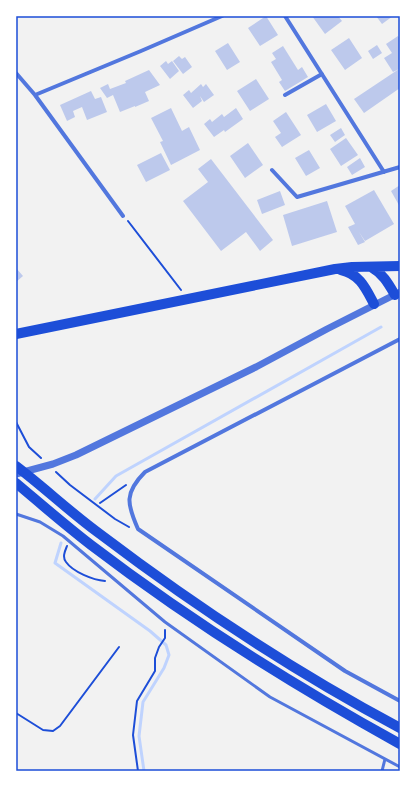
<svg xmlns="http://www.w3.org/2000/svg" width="416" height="787" viewBox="0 0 416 787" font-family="'Exo 2',sans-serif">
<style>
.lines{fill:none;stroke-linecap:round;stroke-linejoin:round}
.stream{stroke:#bfd3fe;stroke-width:3}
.building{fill:#bdc9ec}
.path{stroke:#1d4ed8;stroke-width:2}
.service{stroke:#5277de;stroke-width:3}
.minor{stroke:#5277de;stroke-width:4}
.tertiary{stroke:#5277de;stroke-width:7}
.trunk{stroke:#1d4ed8;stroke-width:10}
.neatline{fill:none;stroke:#1d4ed8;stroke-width:1.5}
</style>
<rect width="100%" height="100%" fill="#f2f2f2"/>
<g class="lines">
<path class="stream" d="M95,499L116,476L381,327
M61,543L55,563L150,631L166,645L169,655L164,668L143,702L139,736L144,771"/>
</g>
<path class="building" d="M266,16L278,35L260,46L248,28Z
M312,16H338L342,21L325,34Z
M376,16H393L382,24Z
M398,36L400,39V88L364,113L354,99L399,69L393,72L384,58L392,53L386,44Z
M349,38L362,58L345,70L331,50Z
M228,43L240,62L227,70L215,51Z
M377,45L382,53L373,59L368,51Z
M283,46L298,70L302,67L308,77L285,91L279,82L282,80L271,62L276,59L272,53Z
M179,56L182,59L185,57L192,67L183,74L173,61Z
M166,61L168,64L172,61L179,71L170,79L160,66Z
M149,70L160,85L145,92L149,101L135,107V106L120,112L113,95L107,98L100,88L108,84L110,89L126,83L125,81Z
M256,79L269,99L250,111L237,91Z
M201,84L203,87L206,84L214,95L204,102L200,96L202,101L193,108L183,95L189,90L191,93Z
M91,91L95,99L101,97L107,112L87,120L82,107L73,111L75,117L67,121L60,105Z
M326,104L336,121L317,132L307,115Z
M171,108L182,131L189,127L200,150L171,165L160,142L163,141L151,118Z
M236,108L243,119L225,132L224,130L214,137L204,124L210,119L212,122L222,114L224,117Z
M286,112L301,135L282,147L275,137L281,133L273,121Z
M341,128L345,135L335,142L330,135Z
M346,138L358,155L341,166L330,149Z
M248,143L263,165L245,178L230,156Z
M309,150L320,168L306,176L295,158Z
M161,153L170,170L146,182L137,165Z
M360,158L365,167L352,175L347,167Z
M211,159L273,240L260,251L246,232L221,251L183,201L208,182L198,169Z
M400,185V207L391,191Z
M374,190L394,224L365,241L359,232L365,242L358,245L348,227L355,224L345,206Z
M280,191L285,205L262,214L257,200Z
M327,201L337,232L292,246L283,215Z
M16,268L23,276L16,282Z"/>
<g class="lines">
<path class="path" d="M128,221L181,290
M16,422L29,447L41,458
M56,472L70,485L115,519L129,527
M100,503L126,485
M67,546C65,551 62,557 66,562C73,572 93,580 105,581
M16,713L43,730L53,731L60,726L119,647
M138,771L133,735L137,701L155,671V658L159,647L165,638V630"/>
<path class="service" d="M16,514L40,522L63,536L165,622L270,697L400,767
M382,771L385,759"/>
<path class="minor" d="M285,16L384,172
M16,73L35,95L123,216
M35,95L141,51L222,16
M285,95L322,74
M272,170L297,197L400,167
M400,339L145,472C124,493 127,504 138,529L345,671L400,701"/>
<path class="tertiary" d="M16,474L53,464L76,455L256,367L327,329L400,292"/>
<path class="trunk" d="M371,267C383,274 388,283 395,295
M341,270C360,274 366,289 374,304
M16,334L335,269L352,267L400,266
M16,466C45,488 71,513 100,534C195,606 295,672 400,728
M16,483C41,504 65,525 91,545C188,619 293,685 400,744"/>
</g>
<rect width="416" height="787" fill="none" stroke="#ffffff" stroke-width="34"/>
<rect x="17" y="17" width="382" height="753" class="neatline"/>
</svg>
